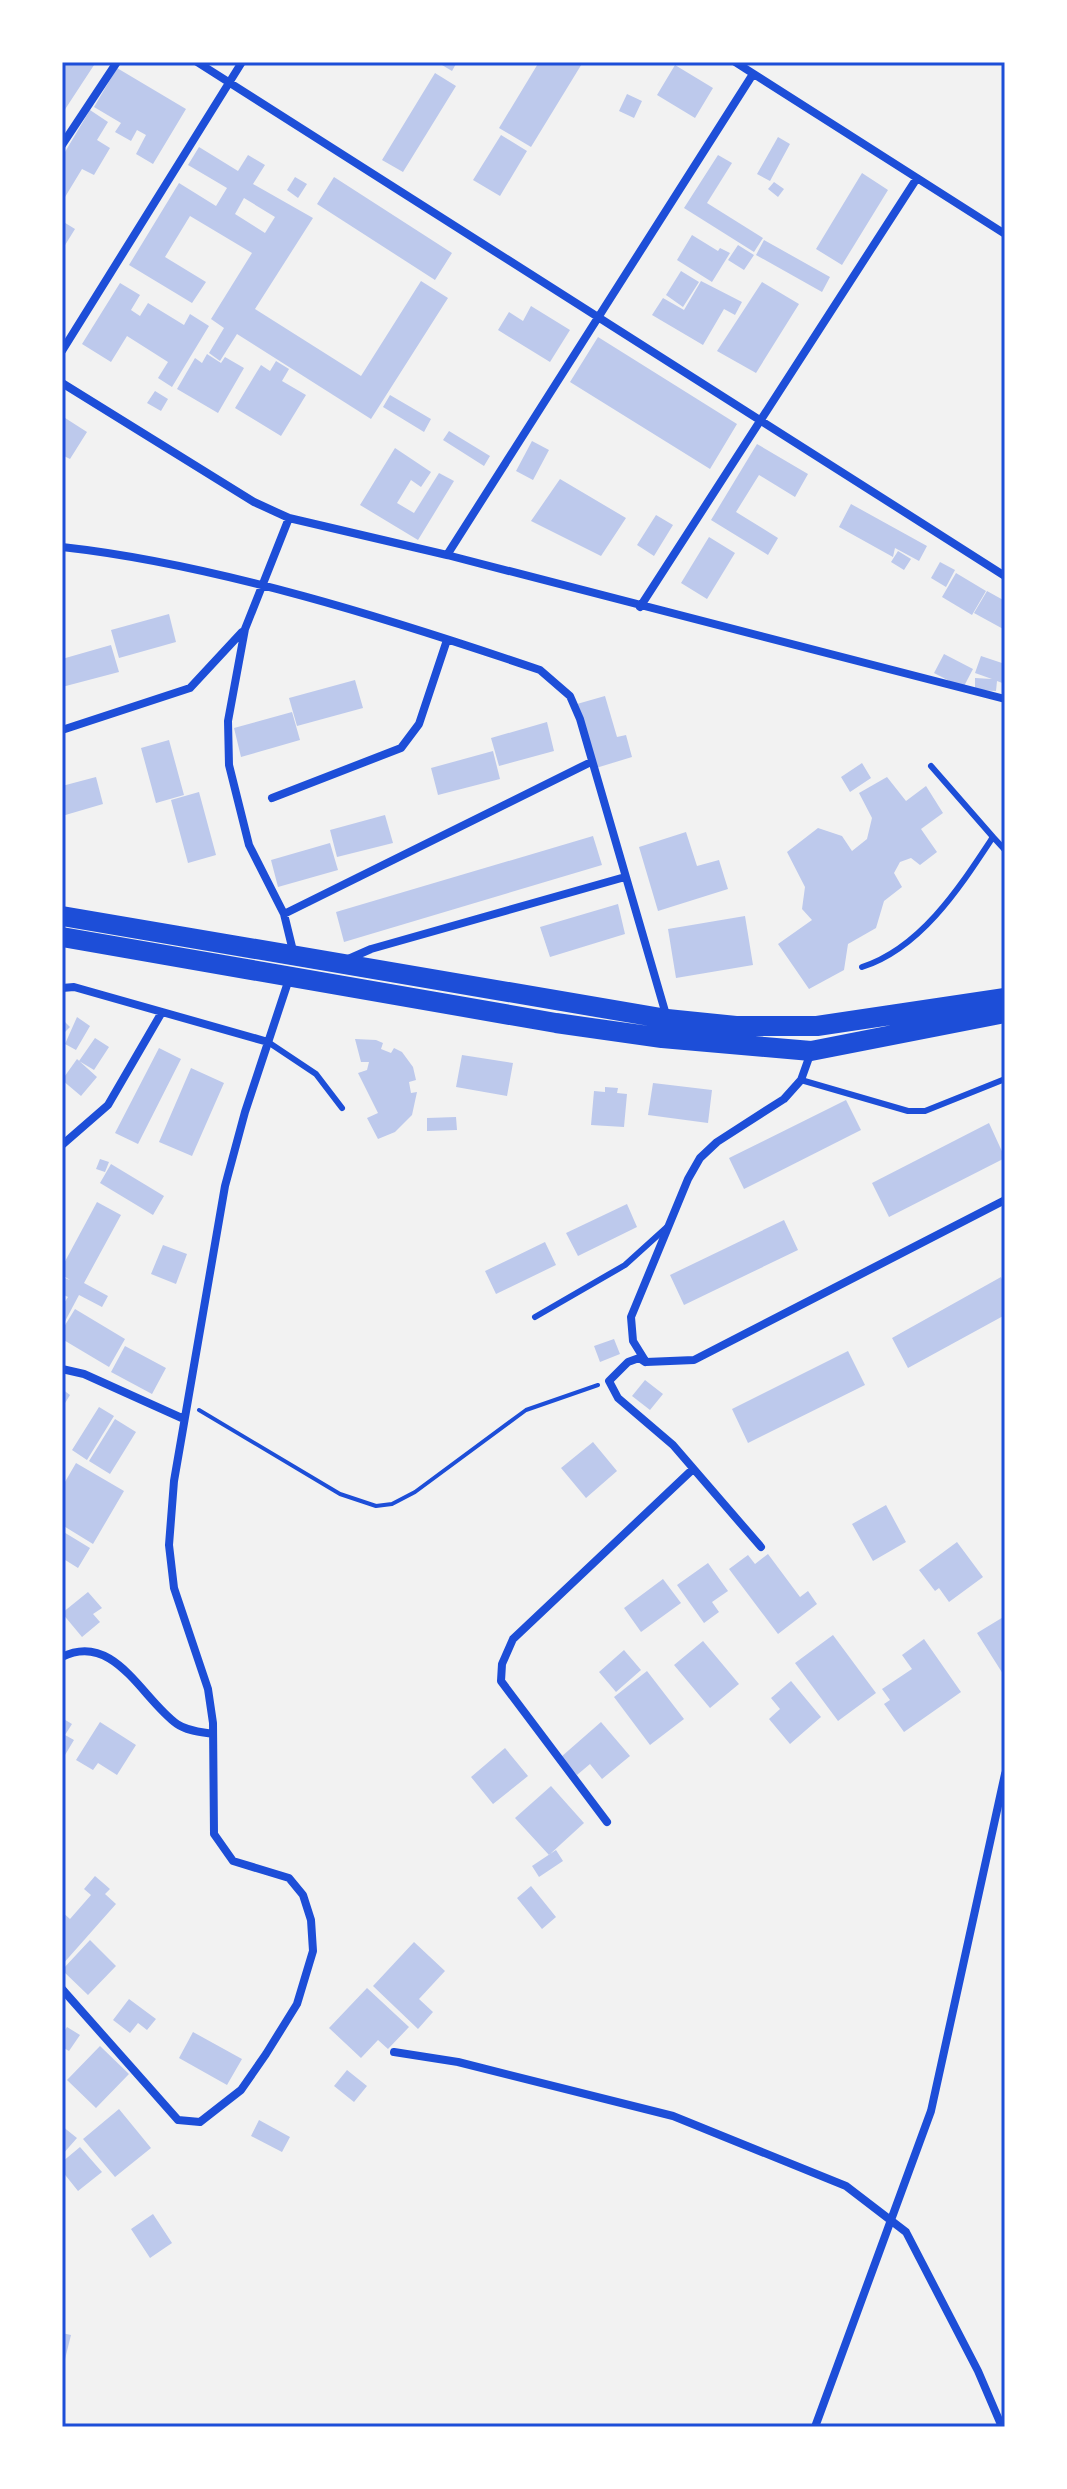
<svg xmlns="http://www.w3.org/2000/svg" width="1067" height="2489" viewBox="0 0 1067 2489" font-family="'Golos Text',sans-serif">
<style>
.building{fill:#bdc9ec;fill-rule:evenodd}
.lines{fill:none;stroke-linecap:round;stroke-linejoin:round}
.path{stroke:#1d4ed8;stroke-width:4}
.service{stroke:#1d4ed8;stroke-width:6}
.minor{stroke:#1d4ed8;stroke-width:8}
.trunk{stroke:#1d4ed8;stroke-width:20}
.neatline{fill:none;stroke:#1d4ed8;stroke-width:3}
</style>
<rect width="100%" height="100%" fill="#f2f2f2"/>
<path class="building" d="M62,62H96L62,114Z
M437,62H457L452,71Z
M539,62H583L531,147L499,128Z
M675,65L713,88L695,118L657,95Z
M117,68L186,109L153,164L136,154L146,135L137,130L131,141L115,132L121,123L94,107Z
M435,73L456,86L403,172L382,160Z
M627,94L642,101L634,118L619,111Z
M90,110L108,122L97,140L110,148L94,175L82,169L62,202V157Z
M501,135L527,151L500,196L473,180Z
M778,137L790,144L770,181L757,174Z
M199,147L238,171L248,155L265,165L253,184L313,218L255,309L361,376L421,281L448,298L371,419L237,334L220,361L209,353L224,328L211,319L252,253L190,216L165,257L206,282L192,303L129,265L179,183L216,206L227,188L188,165ZM244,198L275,217L265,233L235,214Z
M718,155L732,163L707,203L763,238L754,252L684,208Z
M862,173L888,190L842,265L816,249Z
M295,177L307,184L298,198L287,190Z
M334,177L452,253L435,280L317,204Z
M774,182L784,189L778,197L768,189Z
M62,221L75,229L62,250Z
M692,235L718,251L720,248L730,253L712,282L677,260Z
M764,240L830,277L822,292L756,255Z
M738,245L754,255L744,270L728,260Z
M681,271L699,282L683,307L666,295Z
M701,281L742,302L735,315L724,309L703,345L652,315L663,298L684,310Z
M762,282L799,304L756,373L717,351Z
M120,283L140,295L131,310L140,316L148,303L184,325L190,314L209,326L172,387L158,378L168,362L127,336L111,362L82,344Z
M531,306L570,330L550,362L498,330L509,312L523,321Z
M598,337L737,424L710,469L570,382Z
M207,354L221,363L225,357L244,368L218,413L177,389L195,358L202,363Z
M276,361L289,369L282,381L306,395L281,436L235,408L261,365L270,371Z
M155,391L168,399L161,411L147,403Z
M390,395L431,419L424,432L383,407Z
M62,416L87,432L70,459L62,455Z
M449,431L490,456L484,466L443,440Z
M532,441L549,450L533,480L516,471Z
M757,444L808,474L795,497L759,475L736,512L778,538L768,555L711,520Z
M395,448L431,472L421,487L411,480L397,503L414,513L439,473L454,481L418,540L360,505Z
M560,479L626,518L601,556L531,521Z
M851,504L927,546L919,561L895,548L893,557L839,527Z
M656,515L673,525L654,556L637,545Z
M709,537L735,553L707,599L681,583Z
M898,551L911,559L904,570L891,562Z
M940,562L955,570L946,587L931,578Z
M956,573L986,591L972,615L942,597Z
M987,591L1005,601V630L974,613Z
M169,614L176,642L119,658L111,630Z
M111,645L119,672L62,687V659Z
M944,654L973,669L963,688L934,673Z
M981,656L1005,664V684L997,681L996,691L975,690V678L992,679L975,673Z
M355,680L363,708L297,726L289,698Z
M605,696L617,737L626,735L632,757L596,768L577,704Z
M292,712L300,740L241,757L234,728Z
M547,722L554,751L499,766L491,738Z
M169,740L184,795L156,803L141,748Z
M493,751L500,779L438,795L431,768Z
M862,763L871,778L850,792L841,777Z
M96,777L103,804L62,816V786Z
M887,777L906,801L926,786L943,813L921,829L937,852L920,865L911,858L900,862L894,873L902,887L884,901L876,928L848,944L844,970L809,989L778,944L812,920L802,909L805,887L787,852L818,828L842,836L852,851L867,839L872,818L859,793Z
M199,792L216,855L188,863L171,800Z
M385,815L393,843L337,857L330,830Z
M686,832L697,866L719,860L728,889L658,911L639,847Z
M593,836L602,865L344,942L336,912Z
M330,843L338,870L278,887L271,860Z
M618,904L625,934L550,957L540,927Z
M745,916L753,965L676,978L668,929Z
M77,1017L90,1026L76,1050L65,1044Z
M62,1019L70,1027L62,1035Z
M95,1038L109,1047L94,1070L79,1061Z
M355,1039L376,1040L383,1043L381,1049L391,1053L394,1048L402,1052L413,1067L416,1080L409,1082L411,1093L417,1092L412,1115L395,1132L378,1139L367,1118L378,1113L358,1073L367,1070L369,1062H361Z
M159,1048L181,1059L138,1144L115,1133Z
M462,1055L513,1063L507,1096L456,1087Z
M77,1059L97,1077L81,1096L62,1080Z
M191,1068L224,1083L192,1156L159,1142Z
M653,1083L712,1090L708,1123L648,1115Z
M605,1087L618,1088L617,1093L627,1094L624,1127L591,1125L594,1091L605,1092Z
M846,1100L861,1130L744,1189L729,1158Z
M456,1117L457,1130L427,1131V1118Z
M989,1123L1005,1158L889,1217L872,1183Z
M100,1159L109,1162L105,1172L96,1169Z
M111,1164L164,1196L153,1215L100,1183Z
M97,1202L121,1215L84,1283L108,1296L102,1307L79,1295L62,1327V1306L68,1297L62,1294V1277L70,1280L62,1275V1267Z
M627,1204L637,1227L578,1256L566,1233Z
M784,1220L798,1250L684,1305L670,1275Z
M545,1242L556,1265L496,1294L485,1271Z
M163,1245L187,1254L176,1284L151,1274Z
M1001,1277L1005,1286V1315L908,1368L892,1338Z
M75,1309L125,1339L109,1367L62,1339V1330Z
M614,1339L620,1354L600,1362L594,1346Z
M125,1346L166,1368L152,1394L111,1372Z
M848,1351L865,1385L748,1443L732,1409Z
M645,1380L663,1394L650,1410L632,1396Z
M62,1389L70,1395L62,1408Z
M99,1407L114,1416L87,1460L72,1450Z
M115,1419L136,1432L110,1474L89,1461Z
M593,1442L617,1471L586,1498L561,1468Z
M76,1463L124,1491L93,1544L62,1525V1487Z
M886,1505L906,1542L873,1561L852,1524Z
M62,1531L90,1548L78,1568L62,1558Z
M957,1542L983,1577L949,1602L939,1588L935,1591L919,1570Z
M768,1554L800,1597L808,1591L817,1604L778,1634L729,1569L748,1555L755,1564Z
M708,1563L728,1591L712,1602L719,1612L704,1623L677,1585Z
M663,1579L681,1603L641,1632L624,1608Z
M88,1592L102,1608L93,1614L100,1622L82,1637L62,1613Z
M1005,1616V1673L1003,1674L977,1633Z
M833,1635L876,1693L838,1721L795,1663Z
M924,1639L961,1692L904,1732L884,1704L890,1700L882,1689L912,1669L902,1655Z
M703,1641L739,1684L710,1708L674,1665Z
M624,1650L641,1670L616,1692L599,1672Z
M647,1671L684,1719L650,1745L614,1697Z
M791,1681L821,1717L790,1744L769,1719L780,1709L771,1698Z
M62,1718L72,1724L65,1735L74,1740L62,1760Z
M100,1722L136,1745L117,1775L98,1763L93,1770L76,1760Z
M601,1722L630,1756L602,1779L590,1764L577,1775L561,1757Z
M505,1748L528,1776L493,1804L471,1777Z
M551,1786L584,1823L549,1855L515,1818Z
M556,1850L563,1861L539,1877L532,1866Z
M95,1876L110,1889L105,1894L116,1904L62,1965V1912L70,1919L91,1895L84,1889Z
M531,1886L556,1917L542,1929L517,1898Z
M90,1940L116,1966L88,1995L62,1970Z
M414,1942L445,1971L419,1999L433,2012L418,2029L373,1986Z
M367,1988L409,2027L388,2049L378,2040L361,2058L329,2028Z
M129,1999L156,2019L147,2030L138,2023L130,2033L113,2020Z
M67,2027L80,2035L69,2051L62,2047V2035Z
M193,2032L242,2059L227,2085L179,2058Z
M100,2046L129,2074L96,2108L67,2080Z
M347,2070L367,2086L354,2102L334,2086Z
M119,2109L151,2148L115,2177L83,2139Z
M259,2120L290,2137L282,2152L251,2136Z
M62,2126L77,2138L62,2155Z
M80,2147L102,2172L78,2191L62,2171V2162Z
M153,2214L172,2243L150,2258L131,2229Z
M62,2333L71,2335L63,2367H62Z"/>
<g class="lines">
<path class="path" d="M199,1410L340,1494L376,1506L392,1504L415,1492L526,1410L598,1385"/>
<path class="service" d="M993,837L1005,850
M862,967C921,948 960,887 993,837L931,766
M268,1042L316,1074L342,1108
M801,1080L908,1111H925L1005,1079
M535,1317L625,1265L667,1227"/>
<path class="minor" d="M197,62L1005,576
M735,62L1005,234
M62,145L117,62
M62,351L242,62
M62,383L254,502L289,518L447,555L1005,699
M289,518L245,629L228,721L229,765L249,845L284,914L294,955
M62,547C216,564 393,620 540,670L570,696L580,719L667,1018
M447,555L753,74
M640,607L917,178
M62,730L190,688L242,632
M272,798L401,748L419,724L447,640
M284,914L591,762
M346,960L371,949L625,877
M62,988L74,987L268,1042
M811,1052L801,1080L784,1099L717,1142L700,1158L688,1179L631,1317L633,1341L646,1362L694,1360L1005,1200
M62,1145L108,1105L162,1012
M645,1362L639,1358L628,1362L609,1381L618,1398L673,1445L761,1547
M62,1369L84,1374L184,1419
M62,1657C114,1631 142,1699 177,1724C187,1731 201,1732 213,1734
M607,1822L501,1681L502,1664L513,1639L693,1469
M62,1989L178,2120L200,2122L241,2090L266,2054L297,2004L313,1951L311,1920L303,1895L289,1878L233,1861L214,1834L213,1723L208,1689L174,1588L169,1545L174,1481L225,1186L245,1112L290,976
M394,2052L458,2062L673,2116L846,2186L906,2232L978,2371L1002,2427
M815,2427L931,2111L1005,1774"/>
<path class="trunk" d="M62,916L667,1019L736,1026H817L1005,998
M62,937L556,1023L662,1038L811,1051L1005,1013"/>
</g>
<rect width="1067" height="2489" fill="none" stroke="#ffffff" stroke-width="128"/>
<rect x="64" y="64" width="939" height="2361" class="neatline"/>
</svg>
